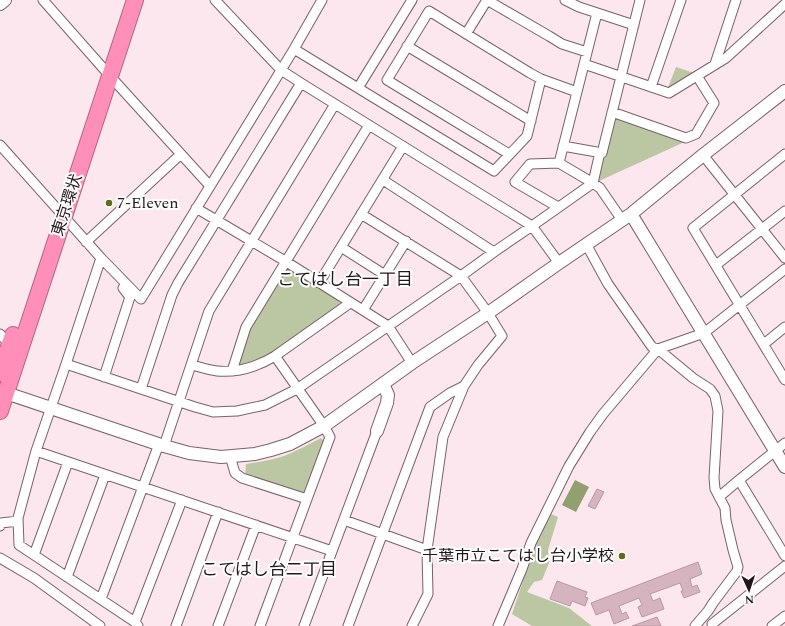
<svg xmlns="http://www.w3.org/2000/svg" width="785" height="626" viewBox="0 0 785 626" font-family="Spectral,'Noto Sans JP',serif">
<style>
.green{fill:#bbc6a2}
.water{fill:#929f6f}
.building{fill:#d5b4bf;stroke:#b899a3}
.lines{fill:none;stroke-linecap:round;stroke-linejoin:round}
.street-casing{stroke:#7c6069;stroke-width:11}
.secondary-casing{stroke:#7c6069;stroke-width:14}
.highway-casing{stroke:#b26581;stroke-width:18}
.street{stroke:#fff;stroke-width:9}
.secondary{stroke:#fff;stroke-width:12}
.highway{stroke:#ff8fb8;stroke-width:16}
.poi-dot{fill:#5c6e1b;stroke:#fff;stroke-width:1.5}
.labels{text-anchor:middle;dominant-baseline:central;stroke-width:4;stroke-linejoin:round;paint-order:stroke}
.poi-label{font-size:16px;fill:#23171b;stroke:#fff;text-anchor:start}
.street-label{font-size:16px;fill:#23171b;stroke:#fff}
.neighbourhood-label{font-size:17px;fill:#23171b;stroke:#fff}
</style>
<rect width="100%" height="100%" fill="#fbe7ed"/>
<path class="green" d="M676,67L694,73L667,90Z
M614,117L689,140L599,181L596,179Z
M288,269L339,299L340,306L267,356L253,363L239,366L236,363L249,326L283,270Z
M321,438L325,442L306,494L301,495L245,476L246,464C259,462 271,460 284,456C296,451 309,444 321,438Z
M546,512L558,517L548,550L549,563L542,580L534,582L527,592L569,608L592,626H532L512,614Z"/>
<path class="water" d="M575,480L589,487L576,512L562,505Z"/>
<path class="building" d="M597,489L604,492L595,509L588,506Z
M698,562L702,574L690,579L692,587L697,585L700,592L684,598L681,591H683L680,583L650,594L653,601L660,598L664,609L642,617L638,607L642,605L639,598L619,606L622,614L626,612L629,618L614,624L609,610L596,615L591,603Z
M557,581L587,592L585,597L588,598L585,606L572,601L570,606L550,599Z
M657,617L661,626H632Z"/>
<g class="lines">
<g class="street-casing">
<path id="street" d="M43,0L110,76L210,186
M215,0L281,70L301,83L532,226L559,263
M487,0L549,36L562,44L587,52
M565,0L579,7L634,25
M466,34L487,0
M407,46L531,121
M294,49L494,171L527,136L541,79
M584,64L669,93L726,58L785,4
M715,64L736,0
M651,87L681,0
M358,88L412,0
M612,112L686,138L696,134L714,103L697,76
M0,145L101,258L141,299L294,49L322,0
M563,146L602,153L640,0
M509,154L387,80L429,11L530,73L541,79L577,92
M785,154L693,228L785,380
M703,155L785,258
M559,163L597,13
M383,180L494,252
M558,207L515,182L530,164L559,163L593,183L600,188L622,220
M196,208L285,261L388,326L412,363
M361,214L461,276L488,313L502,336L478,365L464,386L443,437L427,550L428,594L412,626
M86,242L181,154
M586,244L608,284L652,347L658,349L693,378L710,389L715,396L718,411L714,478L715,489L725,508L726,520L733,550L738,567L737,571L713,603L708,611L695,626
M341,247L385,275
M101,258L66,364L36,451L18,518L19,545L135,622L138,626
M716,265L785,211
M319,283L403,146
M363,310L406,241
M0,334L10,345
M764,344L785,327
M66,364L195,407L213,412L237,411L265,405L297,389L461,276L494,252L532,226L593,183L600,152
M192,365C200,367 208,370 217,371C238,373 257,367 275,356L350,303
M232,371L246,327L369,125
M104,377L130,297L123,288
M141,389L172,295L178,283L301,83
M164,446L209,311L335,104
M36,451L332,551
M230,456L235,473L242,478L307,499
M739,480L785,556
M719,497L739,480L785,443
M344,520L427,550
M0,526L1,523L18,521
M34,555L68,462
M0,558L34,578L100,626
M67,577L105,475
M101,599L159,444
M135,622L182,500
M712,624L785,566
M176,626L218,512
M218,626L256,525
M260,626L330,437L324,426L275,356
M304,626L377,431
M348,626L430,407L450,393L464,386
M498,626L522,569L531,543L569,466L590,432L603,414L658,349L704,333L785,269
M772,626L785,616"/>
</g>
<g class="secondary-casing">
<path id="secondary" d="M0,4L5,0
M631,214L785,467
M0,391L164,446L189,453L221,457L255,454L271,450L290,444L324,426L412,363L488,313L559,263L631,214L703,155L785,91
M377,431L387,403L388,395L383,384"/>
</g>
<g class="highway-casing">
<path id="highway" d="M0,373L13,335
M0,411L135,0"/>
</g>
<use href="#street" class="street"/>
<use href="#secondary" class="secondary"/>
<use href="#highway" class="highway"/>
</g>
<g class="poi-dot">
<circle cx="109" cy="203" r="4"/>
<circle cx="622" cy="556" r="4"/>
</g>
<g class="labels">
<g class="poi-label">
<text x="117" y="203">7-Eleven</text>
<text x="614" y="556" text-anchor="end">千葉市立こてはし台小学校</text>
</g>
<g class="street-label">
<text transform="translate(67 205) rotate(-72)">東京環状</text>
</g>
<g class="neighbourhood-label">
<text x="345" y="280">こてはし台一丁目</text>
<text x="269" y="570">こてはし台二丁目</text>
</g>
</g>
<g transform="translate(749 590) rotate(177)" stroke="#ffffff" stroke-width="3" paint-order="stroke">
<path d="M0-3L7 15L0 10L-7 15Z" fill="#23171b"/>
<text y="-6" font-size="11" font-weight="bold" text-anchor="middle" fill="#23171b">N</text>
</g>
</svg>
